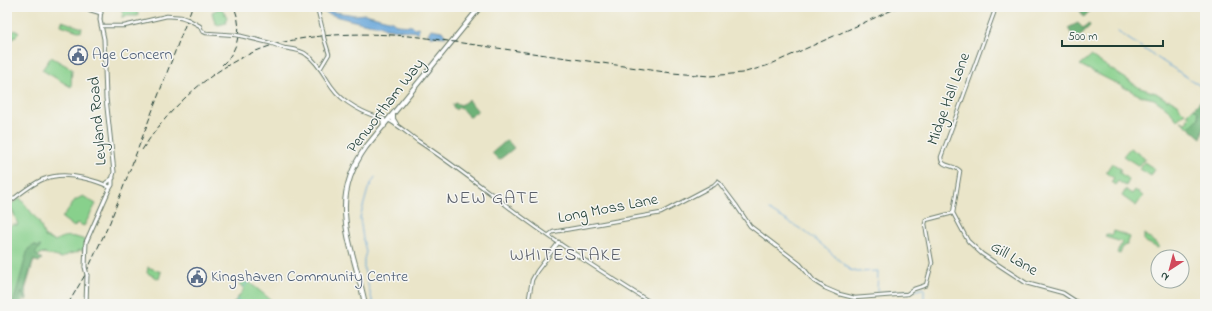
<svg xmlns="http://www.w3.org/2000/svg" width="1212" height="311" viewBox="0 0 1212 311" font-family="'Indie Flower',sans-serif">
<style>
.green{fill:#88d08c;stroke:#548660}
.forest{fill:#6eb278;stroke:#467856}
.water{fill:#67a6d9;stroke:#437286}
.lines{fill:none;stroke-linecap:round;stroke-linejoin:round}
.stream{stroke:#67a6d9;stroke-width:1}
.tertiary-casing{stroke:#667868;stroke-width:4.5}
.secondary-casing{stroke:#667868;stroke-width:5}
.trunk-casing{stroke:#667868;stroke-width:6}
.tertiary{stroke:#fff;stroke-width:2.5}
.secondary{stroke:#fff;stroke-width:3}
.trunk{stroke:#fff;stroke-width:4}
.rail{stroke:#1f3d34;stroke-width:1;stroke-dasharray:6 3;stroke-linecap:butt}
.tertiary-bridge-casing{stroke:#667868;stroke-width:4.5;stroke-linecap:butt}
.secondary-bridge-casing{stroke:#667868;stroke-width:5;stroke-linecap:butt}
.tertiary-bridge{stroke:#fff;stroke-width:2.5}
.secondary-bridge{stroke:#fff;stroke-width:3}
.labels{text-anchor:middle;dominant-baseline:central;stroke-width:3;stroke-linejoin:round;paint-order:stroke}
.service-label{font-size:16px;fill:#4e5e75;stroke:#f6f6f2;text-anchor:start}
.street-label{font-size:16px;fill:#1f3d34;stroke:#f6f6f2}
.quarter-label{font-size:18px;letter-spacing:1px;fill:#5a5f69;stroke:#f6f6f2}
</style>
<rect width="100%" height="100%" fill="#f6f6f2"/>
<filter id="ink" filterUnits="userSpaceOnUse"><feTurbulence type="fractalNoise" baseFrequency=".025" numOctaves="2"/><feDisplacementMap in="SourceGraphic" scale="8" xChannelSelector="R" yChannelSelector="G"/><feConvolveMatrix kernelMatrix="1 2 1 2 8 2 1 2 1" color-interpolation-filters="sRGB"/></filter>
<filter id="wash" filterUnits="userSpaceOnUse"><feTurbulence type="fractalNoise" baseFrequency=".012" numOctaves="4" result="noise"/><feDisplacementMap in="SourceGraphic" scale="16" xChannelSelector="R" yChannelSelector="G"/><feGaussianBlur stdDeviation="0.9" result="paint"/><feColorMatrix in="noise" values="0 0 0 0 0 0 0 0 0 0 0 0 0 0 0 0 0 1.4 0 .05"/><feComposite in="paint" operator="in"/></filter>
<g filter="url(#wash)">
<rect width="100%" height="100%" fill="#eae5c9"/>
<path class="green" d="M119,7H137L138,16H125L122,18L123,12Z
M220,8L222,9L227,17L226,20L227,23L218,25L215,23L212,12Z
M62,21L82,28L81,32L61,25Z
M15,30L19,33L9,42L7,40V37Z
M1091,56L1140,88L1156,93L1167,100L1169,99L1178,104L1181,110L1185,113L1177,120L1167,108L1154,99L1141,96L1080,65Z
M51,57L72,69L71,87L42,70Z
M1194,108L1198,112L1199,118L1191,126L1188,127L1181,121L1185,123L1188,121L1187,119L1190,116L1187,115Z
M1130,148L1145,158L1139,166L1123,156Z
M1144,162L1155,169L1151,176L1140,169Z
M1112,163L1121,169L1119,172L1129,180L1126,186L1118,181L1115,185L1111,182L1114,178L1106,172Z
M1126,189V190L1132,194L1135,190L1143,196L1136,206L1122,196Z
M83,196L96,204L84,226L77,223L74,227L62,218L75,200Z
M20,198L39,222L45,237L55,241C65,234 74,236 85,240L84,251L79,250L78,252L69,254L62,258L41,253L33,263L21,304H7V229L12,225H18L16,219L10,205Z
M1114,231L1130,237L1127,245L1123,246L1120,254L1117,253L1122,242L1105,237L1106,234L1112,236Z
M1144,234L1159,246L1158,248L1144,241Z
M148,267L161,272L159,279L147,273Z
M244,278L276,304H233L244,289L239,284Z"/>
<path class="forest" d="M1083,7H1090L1091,10L1084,17L1079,9Z
M1078,23L1083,28L1089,24L1090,26L1075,40L1068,28Z
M1205,96V125L1201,138L1188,127L1191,126L1199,118L1198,112L1194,108Z
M468,100L478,111L469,117L461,108L459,107L456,110L453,107V104L456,103L461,105Z
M507,140L514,148L499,160L492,153Z
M35,245L37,247L41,246L36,252V255L42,259L39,262L33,260L25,289L27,299L25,301L22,292L18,304H13L28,249Z"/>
<path class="water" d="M321,10L355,15L365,14L392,21L397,25L412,26L414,28L418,27L419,28L418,32H417L385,28L380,25C375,27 326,15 321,10Z
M431,29L442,31L446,37L430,36L428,34Z"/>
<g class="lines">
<path class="stream" d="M1118,32L1205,89
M769,210L804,231L821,244L850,270L857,272L878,271L877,292L909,291
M243,288L248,282
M914,291L924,288V304
M236,299L242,304
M373,304L364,269V259L366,252L363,239L360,218L368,189L375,177"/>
</g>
</g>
<g filter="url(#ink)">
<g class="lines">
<g class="tertiary-casing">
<path id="tertiary" d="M317,7L323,31
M189,20L200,26L202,31L206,33L236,35
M101,26H124L167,16L181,17
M241,36L270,43
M284,48C291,49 302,50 307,55C318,62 324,76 332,87C343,103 365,114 384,119
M320,69L329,54L324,38
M388,120C400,126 408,134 418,141C447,160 474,181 502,202C550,239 602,272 653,304
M7,204C32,184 48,169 83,178C91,180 100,182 107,186
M953,213L960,171C954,164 941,168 941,157L994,13L993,7
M953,213L968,241L982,254L1026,283L1063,293L1080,304
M549,235L553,232L661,213L714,185L718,181L736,205L750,226L800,264L814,281L825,288L839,294L855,298L907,294L914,289L926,285L932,263L925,224L926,220L953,213
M528,304L532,280L537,271L559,242"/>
</g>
<g class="secondary-casing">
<path id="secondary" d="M81,7L101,13
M110,187L107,186L106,183L113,178
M85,267L86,242L109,190L112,185V180L114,172L106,98L104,39L100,20L101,7
M86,304L87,275"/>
</g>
<g class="trunk-casing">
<path id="trunk" d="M393,115V119L396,124
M383,119L384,126
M365,304C353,244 326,203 366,147L480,7"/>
</g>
<use href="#tertiary" class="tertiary"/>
<use href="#secondary" class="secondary"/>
<use href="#trunk" class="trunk"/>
<path class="rail" d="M222,65C239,50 243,28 234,7
M142,150C174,100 225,56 284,42C328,32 376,33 420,37L672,73L710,76L742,73L756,69L769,65L899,7
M68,304L85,275L110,222L192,7"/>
<g class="tertiary-bridge-casing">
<path id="tertiary-bridge" d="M181,17L189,20
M323,31L324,38
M236,35L241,36
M270,43L284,48"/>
</g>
<g class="secondary-bridge-casing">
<path id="secondary-bridge" d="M85,267L87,275"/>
</g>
<use href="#tertiary-bridge" class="tertiary-bridge"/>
<use href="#secondary-bridge" class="secondary-bridge"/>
</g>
</g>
<defs>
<g id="civic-ring" transform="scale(1)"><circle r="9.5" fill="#f6f6f2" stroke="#5c6f8a" stroke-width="1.5"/><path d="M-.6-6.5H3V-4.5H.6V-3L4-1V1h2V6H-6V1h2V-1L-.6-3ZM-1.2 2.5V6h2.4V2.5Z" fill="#5c6f8a"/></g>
</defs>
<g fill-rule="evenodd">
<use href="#civic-ring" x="78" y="55"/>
<use href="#civic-ring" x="197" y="277"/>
</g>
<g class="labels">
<g class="service-label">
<text x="92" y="55">Age Concern</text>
<text x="211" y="277">Kingshaven Community Centre</text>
</g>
<g class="street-label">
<text transform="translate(949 99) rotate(-70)">Midge Hall Lane</text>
<text transform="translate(386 106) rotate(-52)">Penwortham Way</text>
<text transform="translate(98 121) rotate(-95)">Leyland Road</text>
<text transform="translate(608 209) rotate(-11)">Long Moss Lane</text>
<text transform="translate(1014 259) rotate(31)">Gill Lane</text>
</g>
<g class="quarter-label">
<text x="493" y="199">NEW GATE</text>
<text x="566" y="256">WHITESTAKE</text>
</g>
</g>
<rect width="1212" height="311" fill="none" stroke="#f6f6f2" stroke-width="24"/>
<g transform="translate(1170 269) rotate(216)"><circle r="19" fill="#f6f6f2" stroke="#a0aca6"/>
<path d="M0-3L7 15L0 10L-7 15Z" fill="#d1495b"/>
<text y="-6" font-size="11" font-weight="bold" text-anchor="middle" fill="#1f3d34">N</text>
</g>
<path d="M1062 40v6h101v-6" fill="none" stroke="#1f3d34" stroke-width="2"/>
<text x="1068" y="40" font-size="12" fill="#1f3d34" stroke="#f6f6f2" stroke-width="3" paint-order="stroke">500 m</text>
</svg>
